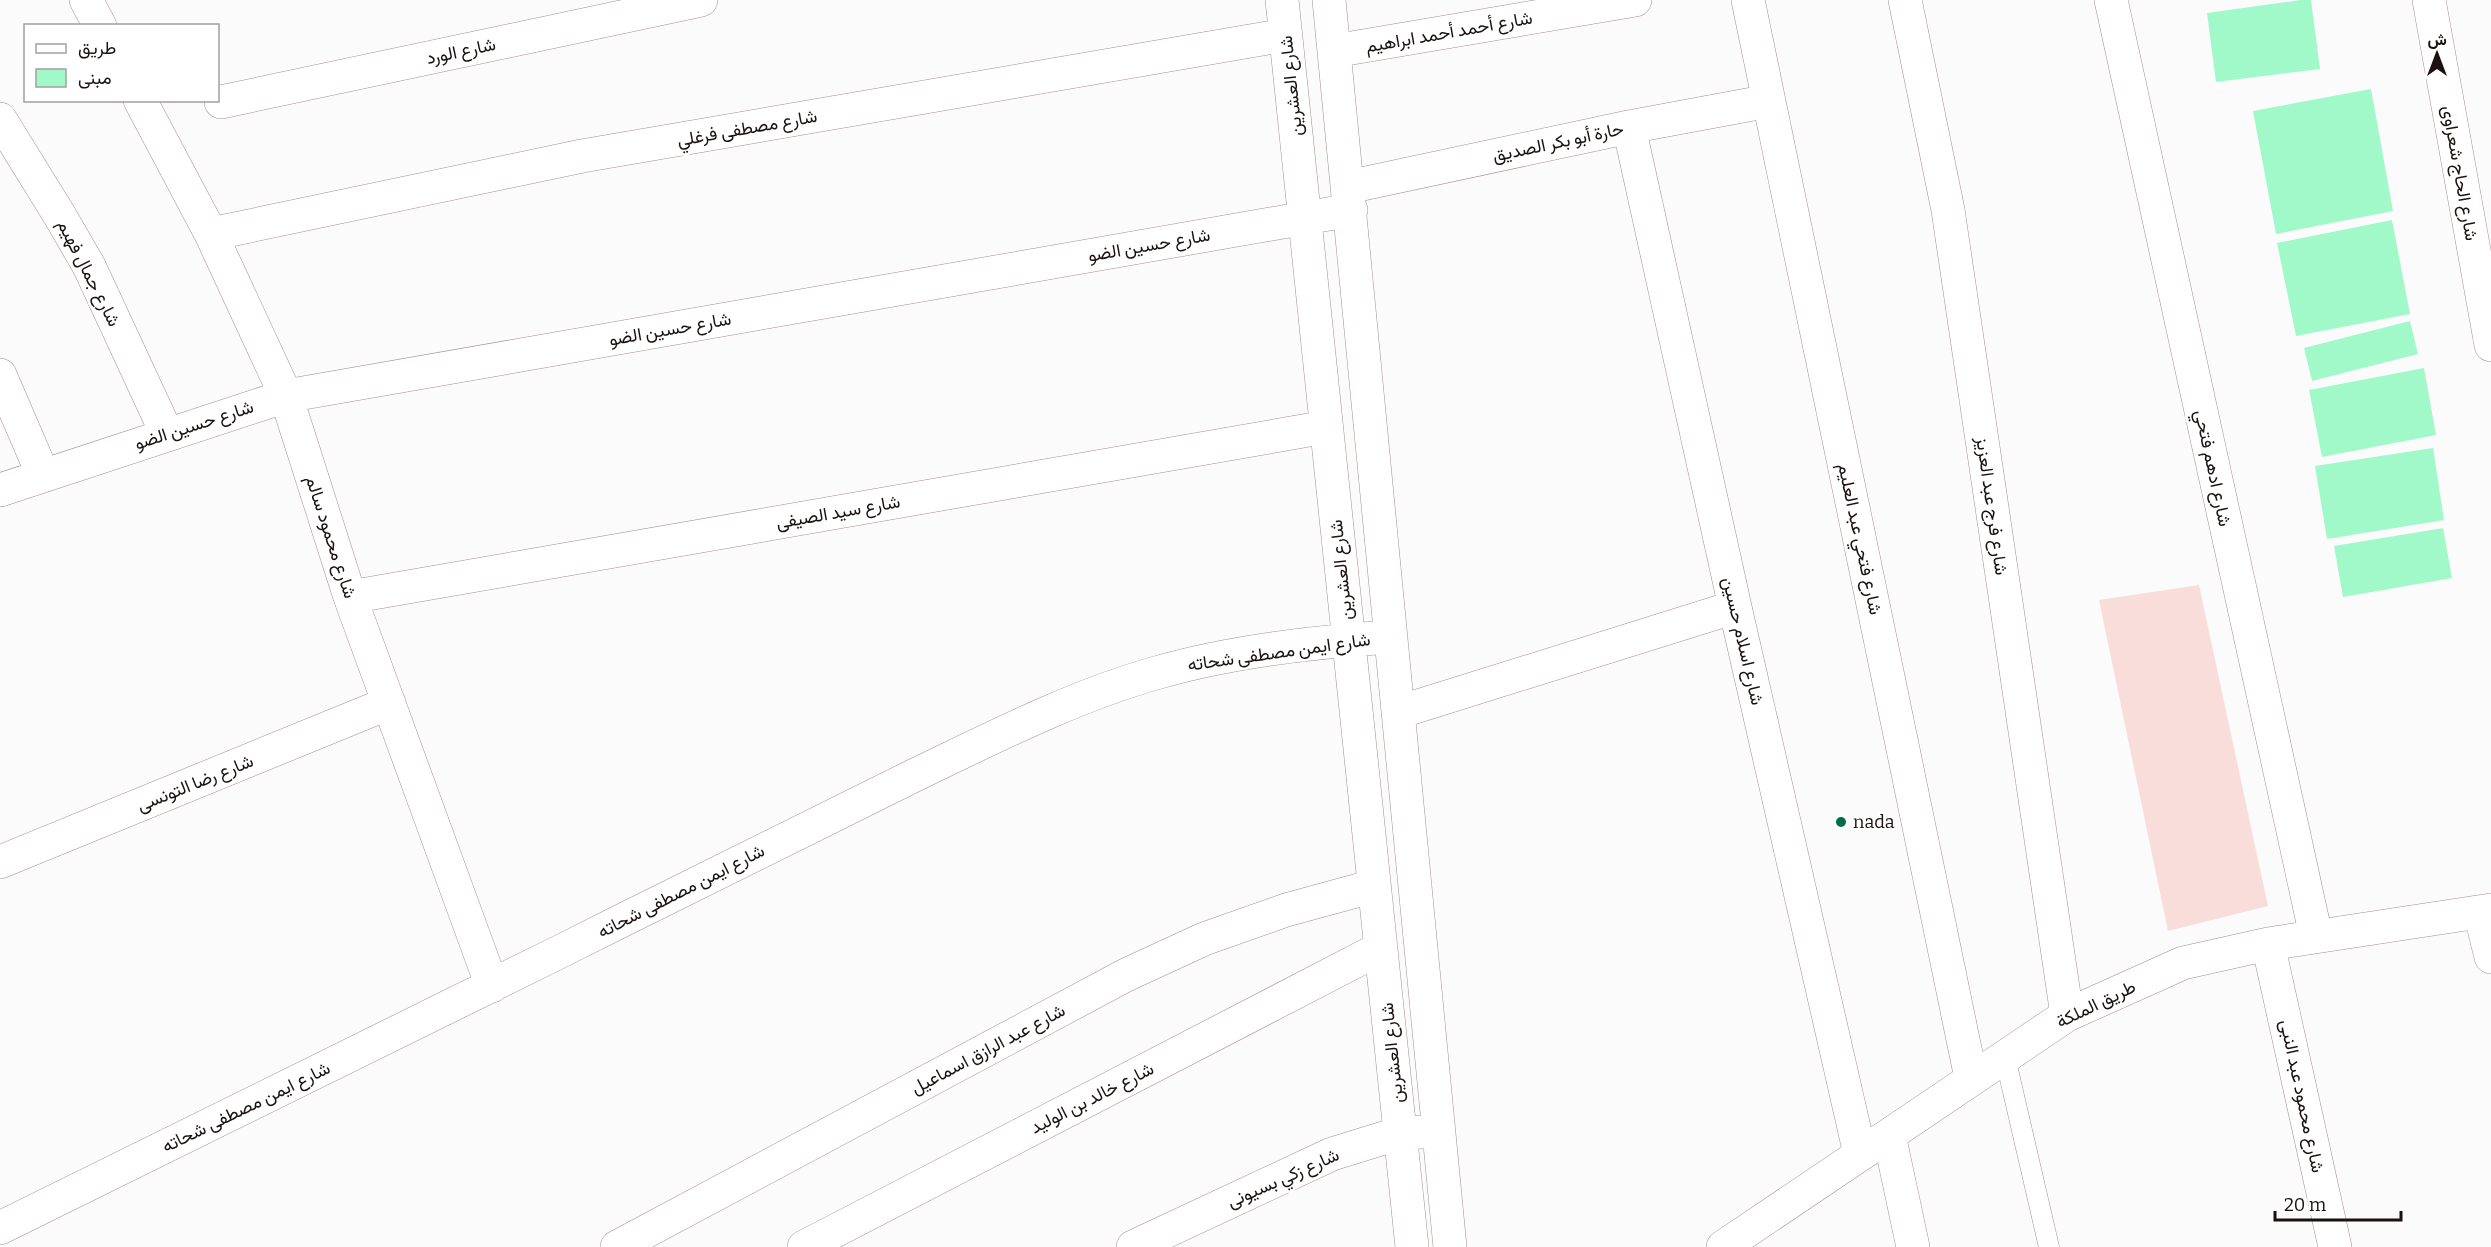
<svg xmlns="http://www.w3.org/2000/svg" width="2491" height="1247" viewBox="0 0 2491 1247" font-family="Bitter,Vazirmatn,serif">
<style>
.grass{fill:#f8dddb}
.building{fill:#a1f9c9}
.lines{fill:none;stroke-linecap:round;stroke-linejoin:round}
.service-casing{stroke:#a78e8d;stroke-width:21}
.minor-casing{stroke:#a78e8d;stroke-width:34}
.service{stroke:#fff;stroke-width:20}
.minor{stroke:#fff;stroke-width:33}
.poi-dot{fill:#006e46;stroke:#fff;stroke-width:2}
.labels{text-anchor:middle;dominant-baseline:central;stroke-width:5;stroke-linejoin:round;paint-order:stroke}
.street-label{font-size:18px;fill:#1a1110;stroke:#fff}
.poi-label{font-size:18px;fill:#1a1110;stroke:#fff;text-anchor:start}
</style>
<rect width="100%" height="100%" fill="#fbfbfb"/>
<path class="grass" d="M2199,585L2268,906L2168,931L2099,600Z"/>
<path class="building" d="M2301,0H2311L2320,69L2216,82L2207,13Z
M2371,89L2393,211L2276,234L2253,111Z
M2392,220L2410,314L2296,336L2277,243Z
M2410,321L2418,354L2312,381L2304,348Z
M2424,368L2436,435L2322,457L2309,390Z
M2433,448L2444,520L2327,539L2315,466Z
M2443,528L2452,578L2343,597L2334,546Z"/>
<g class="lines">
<g class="service-casing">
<path id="service" d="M2005,1057L2049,1247"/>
</g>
<g class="minor-casing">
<path id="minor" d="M86,0L100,26
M1282,0L1412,1247
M1329,0L1450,1247
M1748,0L1971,1078
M1905,0L1948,210L2067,1015
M2111,0L2316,936
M2429,0L2491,345
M1334,51L1635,0
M140,100L211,234L286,396L350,597L492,986
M221,102L701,0
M0,119L60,216L89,266L167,434
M1629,127L1735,607L1860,1154
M1348,187L1629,127L1769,101
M211,234L582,156L1285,35
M0,375L43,475
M0,490L286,396L1351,210
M350,597L1326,427
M1399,712L1735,607
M0,862L389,703
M2480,912L2491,957
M2268,944L2335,1247
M1889,1135L1913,1247
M0,1228C208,1126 416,1024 623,920C721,871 819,822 917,774C994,737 1074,696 1156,673C1231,651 1312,642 1390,637
M617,1247L1126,975L1204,939L1286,910L1374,886
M804,1247L1381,948
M1133,1247L1332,1154L1400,1133L1422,1132
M1723,1247L2067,1015L2183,963L2268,944L2491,910"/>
</g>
<use href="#service" class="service"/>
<use href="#minor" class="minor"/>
</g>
<circle class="poi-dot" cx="1841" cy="822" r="6"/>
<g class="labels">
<g class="street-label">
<text transform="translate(1449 32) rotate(-10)">شارع أحمد أحمد ابراهيم</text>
<text transform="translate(461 51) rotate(-12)">شارع الورد</text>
<text transform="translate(1291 86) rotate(-96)">شارع العشرين</text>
<text transform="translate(747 128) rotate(-10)">شارع مصطفى فرغلي</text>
<text transform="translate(1558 142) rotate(-12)">حارة أبو بكر الصديق</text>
<text transform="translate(2460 173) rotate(80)">شارع الحاج شعراوى</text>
<text transform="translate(1149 245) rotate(-10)">شارع حسين الضو</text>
<text transform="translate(89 273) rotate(63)">شارع جمال فهيم</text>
<text transform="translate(670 329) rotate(-10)">شارع حسين الضو</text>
<text transform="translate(194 425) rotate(-18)">شارع حسين الضو</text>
<text transform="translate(2213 468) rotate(78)">شارع ادهم فتحي</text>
<text transform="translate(1992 506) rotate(82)">شارع فرج عبد العزيز</text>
<text transform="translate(838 512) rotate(-10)">شارع سيد الصيفى</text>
<text transform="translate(331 537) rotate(72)">شارع محمود سالم</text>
<text transform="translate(1860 539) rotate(78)">شارع فتحي عبد العليم</text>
<text transform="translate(1341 570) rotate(-96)">شارع العشرين</text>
<text transform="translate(1743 641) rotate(77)">شارع اسلام حسين</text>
<text transform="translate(1279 652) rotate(-8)">شارع ايمن مصطفى شحاته</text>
<text transform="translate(195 783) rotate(-22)">شارع رضا التونسى</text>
<text transform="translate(681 891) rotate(-27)">شارع ايمن مصطفى شحاته</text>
<text transform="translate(2096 1004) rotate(-26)">طريق الملكة</text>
<text transform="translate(988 1049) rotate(-28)">شارع عبد الرازق اسماعيل</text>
<text transform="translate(1392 1053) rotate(-96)">شارع العشرين</text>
<text transform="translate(2302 1096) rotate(78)">شارع محمود عبد النبى</text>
<text transform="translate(1092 1098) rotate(-27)">شارع خالد بن الوليد</text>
<text transform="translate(246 1107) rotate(-26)">شارع ايمن مصطفى شحاته</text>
<text transform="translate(1283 1178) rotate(-24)">شارع زكي بسيونى</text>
</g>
<g class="poi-label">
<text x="1853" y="822">nada</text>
</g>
</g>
<rect x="24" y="24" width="195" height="78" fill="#ffffff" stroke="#a3a09f" stroke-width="1.5"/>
<rect x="36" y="44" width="30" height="9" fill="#ffffff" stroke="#a3a09f" stroke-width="1.5"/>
<text x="78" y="54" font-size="18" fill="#1a1110">طريق</text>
<rect x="36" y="69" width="30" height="18" fill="#a1f9c9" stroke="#a3a09f" stroke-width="1.5"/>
<text x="78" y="84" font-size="18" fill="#1a1110">مبنى</text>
<g transform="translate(2437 54)" stroke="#ffffff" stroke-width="4.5" paint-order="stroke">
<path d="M0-4.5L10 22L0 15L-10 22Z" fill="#1a1110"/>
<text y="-9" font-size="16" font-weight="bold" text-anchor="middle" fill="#1a1110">ش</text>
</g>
<path d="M2275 1211v9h126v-9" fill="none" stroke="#1a1110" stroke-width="3"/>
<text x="2284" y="1211" font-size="18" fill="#1a1110" stroke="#ffffff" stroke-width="4.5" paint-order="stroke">20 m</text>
</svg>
